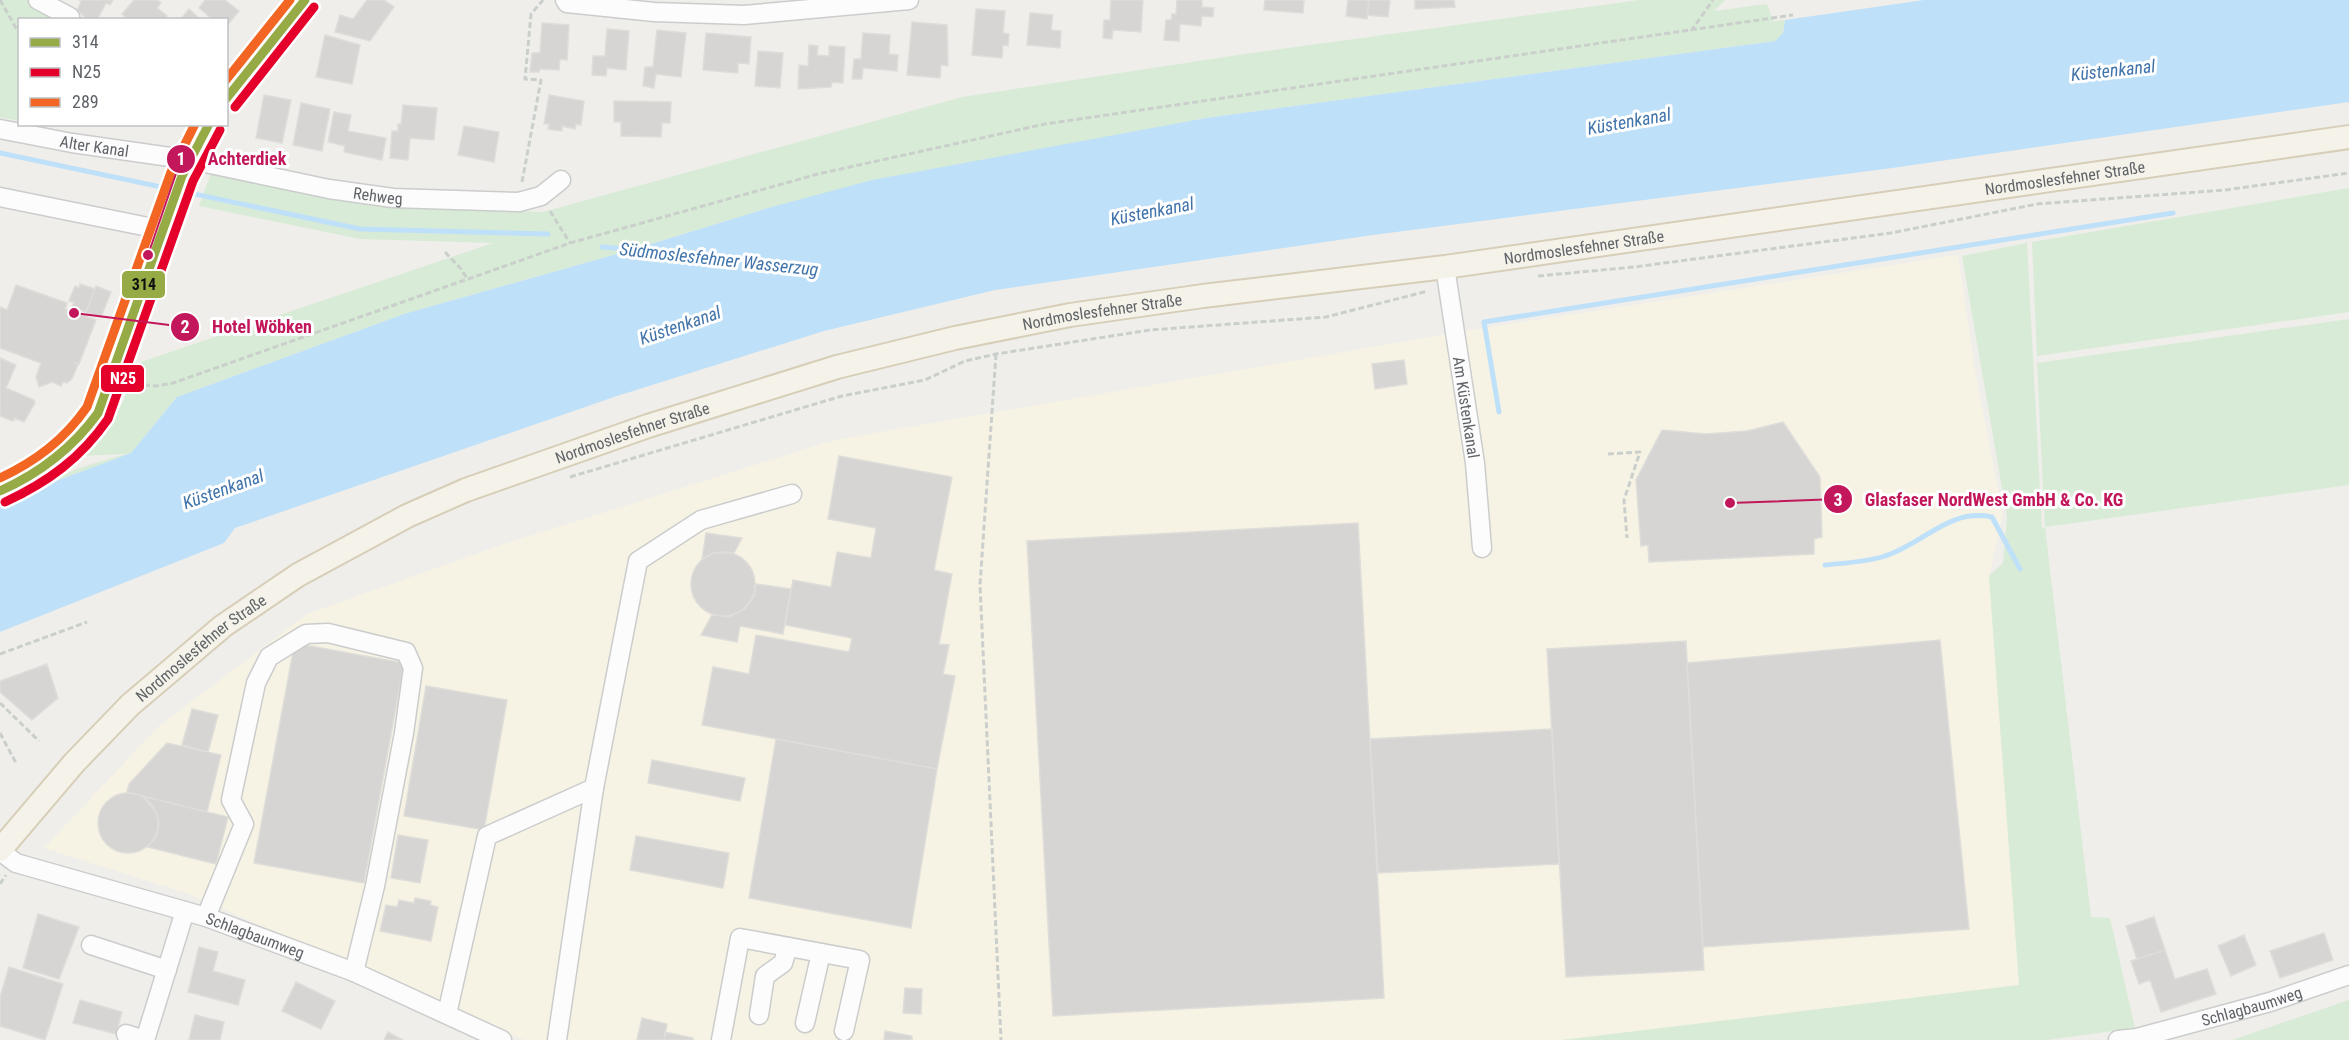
<svg xmlns="http://www.w3.org/2000/svg" width="2349" height="1040" viewBox="0 0 2349 1040" font-family="'Roboto Condensed',sans-serif">
<style>
.commercial{fill:#f7f3e4}
.green{fill:#d8ebd6}
.water{fill:#bfe0f9}
.lines{fill:none;stroke-linecap:round;stroke-linejoin:round}
.stream{stroke:#bfe0f9;stroke-width:5}
.building{fill:#d6d5d3;stroke:#deddd9;stroke-width:1.5}
.minor-casing{stroke:#cbcccc;stroke-width:21}
.major-casing{stroke:#d7ceb8;stroke-width:26}
.path{stroke:#cacfcc;stroke-width:3;stroke-dasharray:6 3;stroke-linecap:butt}
.minor{stroke:#fdfcfc;stroke-width:18}
.major{stroke:#f4f2e9;stroke-width:22}
.bus-1-casing{stroke:#fff;stroke-width:14}
.bus-2-casing{stroke:#fff;stroke-width:14}
.bus-3-casing{stroke:#fff;stroke-width:14}
.bus-1{stroke:#96ab46;stroke-width:9}
.bus-2{stroke:#e4002b;stroke-width:9}
.bus-3{stroke:#f26522;stroke-width:9}
.labels{text-anchor:middle;dominant-baseline:central;stroke-width:6;stroke-linejoin:round;paint-order:stroke}
.street-label{font-size:16px;fill:#5f6368;stroke:#fff}
.water-label{font-size:18px;font-style:italic;fill:#4174aa;stroke:#fff}
.leader{fill:none;stroke:#c2185b;stroke-width:2}
.callout-dot{fill:#c2185b;stroke:#fff;stroke-width:2}
.mark-label{font-size:18px;text-anchor:middle;font-weight:bold;fill:#fff}
.callout-label{font-size:18px;text-anchor:middle;font-weight:bold;fill:#c2185b;stroke:#fff;stroke-width:6;stroke-linejoin:round;paint-order:stroke}
.line-badge{stroke:#fff;stroke-width:2}
.badge-label{font-size:16px;text-anchor:middle;font-weight:bold;fill:#fff}
.pale-badge-label{font-size:16px;text-anchor:middle;font-weight:bold;fill:#111}
</style>
<rect width="100%" height="100%" fill="#efeeea"/>
<path class="commercial" d="M1958,255L1975,370L2003,515L1989,576L2019,985L1562,1040H525L186,893L44,848L158,727L307,614L504,544L834,440L1477,329Z"/>
<path class="green" d="M0,0H31L69,19L20,20L19,121L0,117Z
M1639,0H1725L1714,11L1767,4L1773,21L1785,20L1783,33L1775,41L1206,118L768,208L638,248L404,314L177,397L131,453L0,502V499C42,482 83,465 127,454L77,456L116,416L141,362L493,243L360,239L199,206L211,173L366,205L543,212L962,97L1245,54Z
M2349,188V312L2037,356L2032,242Z
M2027,243L2042,529L2045,527L2037,363L2349,319V485L2045,527L2091,917L2110,918L2135,1028L2047,1040H1562L2019,985L1989,576L2003,563L2007,517L1962,256Z
M2349,1000V1040H2232Z"/>
<path class="water" d="M1924,0H2349V102L1885,169L1373,235L995,290L824,331L614,397L235,528L224,543L0,632V502L131,453L177,397L404,314L638,248L768,208L872,180L1206,118L1775,41L1783,33L1785,20Z"/>
<g class="lines">
<path class="stream" d="M0,153L360,229L548,234
M602,247L638,250
M1499,412L1484,322L2173,213
M1825,565C1844,563 1867,562 1885,556C1924,544 1948,508 1992,517L2020,569"/>
</g>
<path class="building" d="M79,0H113L110,5L106,3L97,20H88L77,10L81,2Z
M134,0H157L161,3L157,8L167,16L164,20H128L122,14Z
M205,0H225L239,11L226,27V20H213L199,8Z
M367,0H384L394,7L370,41L335,32L340,15L353,19Z
M1111,0H1143L1141,32L1113,30L1112,39L1103,38L1104,20H1110Z
M1177,0H1202V7L1214,8L1213,17L1202,16L1201,26L1180,24L1179,41L1164,40L1166,20H1171L1172,14H1176Z
M1265,0H1304L1303,13L1264,10Z
M1348,0H1369L1367,19L1346,16Z
M1369,0H1390L1388,17L1367,15Z
M1415,0H1454L1455,7L1415,9Z
M189,9L199,18L198,20H180Z
M976,9L1005,11L1003,33L1009,34L1008,46L1003,45L1002,58L972,55Z
M1030,13L1053,15L1051,30L1061,31L1060,48L1027,45Z
M912,22L947,25L948,66L941,65L940,78L907,75Z
M542,23L569,25L567,60L560,59L559,70L540,69L539,72H530L532,53H540Z
M607,29L629,31L626,70L607,68L606,76L592,75L593,56H605Z
M657,30L686,33L681,77L656,74L654,88L643,86L645,67H653Z
M706,33L751,37L749,64L738,63V73L703,70Z
M863,33L890,35L889,54L898,55L897,71L863,68L862,79H852L854,59H861Z
M325,35L360,45L352,84L316,77Z
M809,45L818,46L817,55L829,56V46L845,47L843,83L832,82L831,87L798,89L799,65L808,66Z
M758,51L783,53L780,88L755,86Z
M264,95L291,100L282,143L256,138Z
M549,95L584,101L581,125L576,124L575,129L562,126V131L548,129L549,124H544Z
M614,101L671,102L670,123H662L661,137L621,136V122H614Z
M301,103L330,109L322,151L293,145Z
M403,105L437,108L434,140L410,138L408,160L390,158L392,131H398V124H401Z
M334,112L351,115L348,131L386,138L382,160L344,152L345,146L328,142Z
M464,126L499,132L494,162L458,155Z
M80,284L95,289L86,312L72,307L74,302L69,301L75,286L79,288Z
M16,285L67,303L65,309L96,320L79,364L74,363L78,364L72,379L67,383L63,382L61,386L52,382L39,387L36,377L41,363L0,348V307L7,310Z
M96,286L111,292L101,317L86,312Z
M0,358L16,365L6,388L34,400L35,403L24,422L14,418L13,421L0,416Z
M1404,360L1407,384L1375,389L1372,364Z
M1783,422L1820,477L1822,537L1814,539V554L1649,562L1648,545L1641,546L1636,480L1662,430L1706,434L1747,431Z
M839,456L952,477L934,570L952,574L939,644L949,645L943,674L955,676L937,769L702,725L713,667L749,674L756,635L849,652L852,638L785,625L793,580L831,587L837,552L871,558L876,528L828,519Z
M1358,523L1384,998L1053,1016L1027,541Z
M706,533L742,538L734,553H713L702,559Z
M691 584a32 32 0 1 1 64 0a32 32 0 1 1-64 0Z
M756,584L791,589L783,634L740,626L737,642L701,635L712,615L729,617L745,609L754,597Z
M1940,640L1969,929L1703,947L1687,663Z
M1686,641L1704,970L1566,977L1547,649Z
M305,645L404,663L364,883L254,863L293,652Z
M47,664L58,698L32,720L0,692V681Z
M426,686L507,700L484,830L404,816Z
M192,709L218,715L208,752L182,745Z
M1552,729L1559,864L1378,873L1370,739Z
M776,739L937,769L911,928L749,898Z
M167,743L221,755L207,812L127,792L129,784Z
M652,760L745,778L740,801L648,783Z
M98 823a30 30 0 1 1 60 0a30 30 0 1 1-60 0Z
M142,796L228,817L216,864L148,847L156,837L159,825L157,813Z
M398,835L428,840L420,883L391,878Z
M636,836L729,853L723,888L630,870Z
M415,898L431,901L430,905L438,907L431,941L380,931L386,905L397,907L399,900L414,903Z
M38,914L79,927L59,979L23,968Z
M2154,917L2165,950L2137,959L2126,926Z
M2324,933L2333,960L2280,978L2270,951Z
M2244,935L2256,965L2231,976L2218,946Z
M199,947L218,952L213,971L245,980L238,1005L188,992Z
M2165,950L2175,979L2207,969L2216,994L2161,1012L2150,980L2139,984L2131,961Z
M9,967L63,984L45,1040L0,1026V997Z
M296,982L335,1001L321,1029L282,1011Z
M905,988L922,989L921,1014L903,1013Z
M80,1000L122,1012L116,1034L73,1023Z
M195,1015L224,1022L220,1040H189Z
M642,1018L667,1024L664,1040H637Z
M885,1031L912,1036V1040H884Z
M388,1032L403,1040H384Z
M665,1032L693,1038V1040H664Z"/>
<g class="lines">
<g class="minor-casing">
<g id="minor">
<path d="M38,0L70,17"/>
<path d="M565,0L567,3L654,12L744,15L909,0"/>
<path d="M226,100L305,0"/>
<path id="s1" d="M0,129L72,143L191,160L329,189L393,198L519,202L541,196L561,180"/>
<path d="M0,197L163,230"/>
<path id="s2" d="M1445,267L1475,463L1482,548"/>
<path d="M0,491C42,473 73,451 98,413L182,176L209,124"/>
<path id="s3" d="M0,851L16,863L206,917L354,972L502,1040"/>
<path d="M206,917L244,824L231,800L256,683L269,657L306,634L328,633L406,652L413,668L404,733L375,886L354,972"/>
<path d="M91,945L167,970"/>
<path d="M447,1014L487,836L594,788L638,561L701,520L792,494"/>
<path d="M759,1015L765,976L783,963L788,947"/>
<path d="M805,1023L821,953"/>
<path d="M126,1034L145,1040"/>
<path d="M145,1040L185,911"/>
<path d="M557,1040L594,788"/>
<path d="M721,1040L740,938L860,960L844,1031"/>
<path id="s4" d="M2118,1040L2137,1038L2270,1002L2349,975"/>
</g>
</g>
<g class="major-casing">
<g id="major">
<path id="s5" d="M0,850L74,763L130,705L223,626L298,575L407,516L466,490L648,426L837,367L955,338L1070,315L1203,296L1445,267L2349,137"/>
</g>
</g>
<path class="path" d="M0,0L20,35
M1691,31L1713,0
M522,182L541,80L525,79L531,14L543,0
M550,211L570,243
M445,252L461,269L468,280
M1538,276L1634,267L1891,233L2037,204L2225,190L2349,173
M996,354L980,585L1001,1040
M126,383L156,386L173,383L570,243L818,174L1045,124L1793,15
M1608,454L1640,452L1624,500L1627,538
M570,477L842,396L925,380L965,361L996,354L1150,330L1326,317L1428,291
M0,654L87,622
M0,703L39,741
M0,733L16,763
M0,884L6,875"/>
<use href="#minor" class="minor"/>
<use href="#major" class="major"/>
<g class="bus-1-casing">
<path id="bus-1" d="M226,99L305,0
M0,491C40,473 72,449 98,413L182,176L209,124"/>
</g>
<g class="bus-2-casing">
<path id="bus-2" d="M235,107L314,7
M5,502C48,482 81,458 108,419L193,181L220,130"/>
</g>
<g class="bus-3-casing">
<path id="bus-3" d="M226,80L290,0
M0,478C36,461 64,440 87,407L171,172L195,124"/>
</g>
<use href="#bus-1" class="bus-1"/>
<use href="#bus-2" class="bus-2"/>
<use href="#bus-3" class="bus-3"/>
</g>
<g class="labels">
<g class="street-label">
<text stroke="none"><textPath href="#s1" startOffset="96">Alter Kanal</textPath></text>
<text stroke="none"><textPath href="#s5" startOffset="2230">Nordmoslesfehner Straße</textPath></text>
<text stroke="none"><textPath href="#s1" startOffset="384">Rehweg</textPath></text>
<text stroke="none"><textPath href="#s5" startOffset="1744">Nordmoslesfehner Straße</textPath></text>
<text stroke="none"><textPath href="#s5" startOffset="1258">Nordmoslesfehner Straße</textPath></text>
<text stroke="none"><textPath href="#s2" startOffset="142">Am Küstenkanal</textPath></text>
<text stroke="none"><textPath href="#s5" startOffset="772">Nordmoslesfehner Straße</textPath></text>
<text stroke="none"><textPath href="#s5" startOffset="286">Nordmoslesfehner Straße</textPath></text>
<text stroke="none"><textPath href="#s3" startOffset="270">Schlagbaumweg</textPath></text>
<text stroke="none"><textPath href="#s4" startOffset="138">Schlagbaumweg</textPath></text>
</g>
<g class="water-label">
<text transform="translate(2113 70) rotate(-6)">Küstenkanal</text>
<text transform="translate(1629 121) rotate(-10)">Küstenkanal</text>
<text transform="translate(1152 211) rotate(-11)">Küstenkanal</text>
<text transform="translate(719 259) rotate(6)">Südmoslesfehner Wasserzug</text>
<text transform="translate(680 325) rotate(-19)">Küstenkanal</text>
<text transform="translate(223 489) rotate(-20)">Küstenkanal</text>
</g>
</g>
<path class="leader" d="M148 255L181 159M74 313L185 327M1730 503L1838 499"/>
<g class="callout-dot">
<circle cx="148" cy="255" r="6"/>
<circle cx="74" cy="313" r="6"/>
<circle cx="1730" cy="503" r="6"/>
<circle cx="181" cy="159" r="15"/>
<circle cx="185" cy="327" r="15"/>
<circle cx="1838" cy="499" r="15"/>
</g>
<g class="mark-label">
<text x="181" y="165">1</text>
<text x="185" y="333">2</text>
<text x="1838" y="506">3</text>
</g>
<g class="callout-label">
<text x="247" y="165">Achterdiek</text>
<text x="262" y="333">Hotel Wöbken</text>
<text x="1994" y="506">Glasfaser NordWest GmbH &amp; Co. KG</text>
</g>
<g class="line-badge">
<rect x="121" y="270" width="45" height="29" rx="6" fill="#96ab46"/>
<rect x="100" y="364" width="45" height="29" rx="6" fill="#e4002b"/>
</g>
<g class="badge-label">
<text x="123" y="384">N25</text>
</g>
<g class="pale-badge-label">
<text x="144" y="290">314</text>
</g>
<rect x="18" y="18" width="210" height="108" fill="#ffffff" stroke="#bfc1c3" stroke-width="1.5"/>
<rect x="30" y="38" width="30" height="9" fill="#96ab46" stroke="#bfc1c3" stroke-width="1.5"/>
<text x="72" y="48" font-size="18" fill="#5f6368">314</text>
<rect x="30" y="68" width="30" height="9" fill="#e4002b" stroke="#bfc1c3" stroke-width="1.5"/>
<text x="72" y="78" font-size="18" fill="#5f6368">N25</text>
<rect x="30" y="98" width="30" height="9" fill="#f26522" stroke="#bfc1c3" stroke-width="1.5"/>
<text x="72" y="108" font-size="18" fill="#5f6368">289</text>
</svg>
